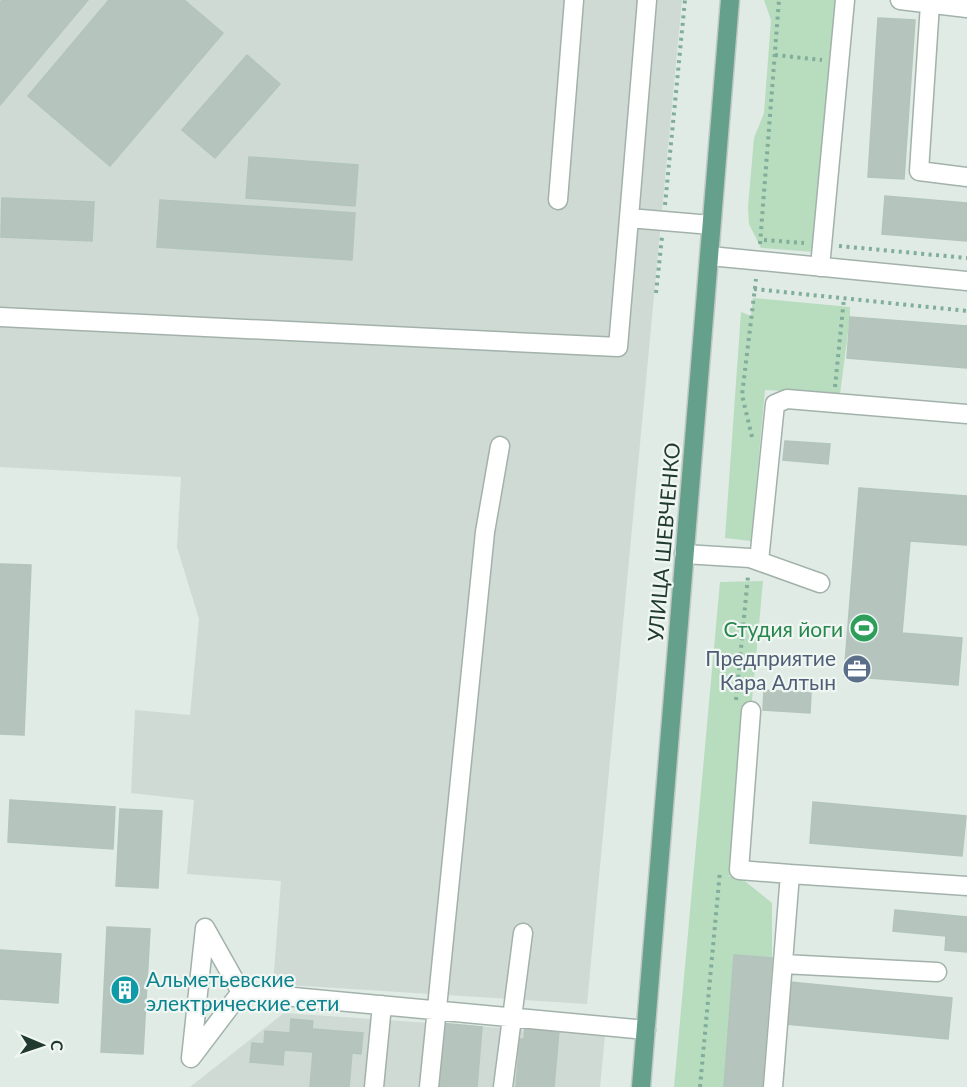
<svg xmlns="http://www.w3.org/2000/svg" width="967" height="1087" viewBox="0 0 967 1087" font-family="Lato,sans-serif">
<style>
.built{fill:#cedad3}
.green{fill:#b8dcbe}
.building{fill:#b5c5bd;stroke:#b2c4bb;stroke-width:1.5}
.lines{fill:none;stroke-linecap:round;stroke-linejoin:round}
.minor-casing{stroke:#a2b2ab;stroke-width:21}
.major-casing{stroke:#c1c8c5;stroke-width:21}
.path{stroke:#80ae9b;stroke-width:4;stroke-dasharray:3 4.5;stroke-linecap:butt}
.minor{stroke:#fff;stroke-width:18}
.major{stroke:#64a08b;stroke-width:18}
.labels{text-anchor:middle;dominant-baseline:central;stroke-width:4.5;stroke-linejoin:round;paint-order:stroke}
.street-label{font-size:21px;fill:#203a31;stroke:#f0f7f3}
.leisure-label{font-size:21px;fill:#27864d;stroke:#f0f7f3;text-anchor:end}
.service-label{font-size:21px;fill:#4e5e75;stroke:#f0f7f3;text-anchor:end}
.culture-label{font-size:21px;fill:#0d838f;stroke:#f0f7f3;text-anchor:start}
</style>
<rect width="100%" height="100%" fill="#dfebe4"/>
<path class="built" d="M0,0H682L587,1004L273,984L281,881L187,874L194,800L131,793L135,710L190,715L199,619L177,547L181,477L0,467Z
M284,1013L605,1035L600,1087H190Z"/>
<path class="green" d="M764,0H835L814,252L761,248L749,224L748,207L754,138L764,113L771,20Z
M753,298L850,307V317L840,394L765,390L751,541L725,538L741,312L751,316Z
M763,581L751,711L729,877L736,874L772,903V958L734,956L724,1087H674L720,582Z"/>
<path class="building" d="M2,0H88L0,105V3Z
M109,0H184L223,33L110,166L28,96Z
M878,18L915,20L904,179L868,177Z
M247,55L280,84L215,158L182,130Z
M249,157L358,165L355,206L246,198Z
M885,196L967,203V241L882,234Z
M2,198L94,202L92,241L1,237Z
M160,200L355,213L352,260L157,247Z
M850,317L967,326V368L847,358Z
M785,441L830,444L828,464L783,460Z
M859,488L967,496V545L910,541L902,633L962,638L958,685L844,676Z
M0,564L31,565L24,735L0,734Z
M764,690L811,693L810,713L763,710Z
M10,800L115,807L113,849L8,842Z
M813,802L966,816L962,856L810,843Z
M120,809L162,811L158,888L116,886Z
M895,910L967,917V952L945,950L946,936L893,931Z
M107,927L150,929L143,1054L101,1052Z
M0,950L61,954L58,1003L0,999Z
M734,955L772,958L762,1087H724Z
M790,982L952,998L948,1039L786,1024Z
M291,1019L313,1021L312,1029L363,1033L361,1054L352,1053L349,1087H310L313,1052L284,1050L283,1065L250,1062L252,1043L264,1044L265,1031L290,1033Z
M440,1023L482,1027L477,1087H435Z
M525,1027L559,1030L554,1087H516L519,1050H516V1039H524Z"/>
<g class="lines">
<g class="minor-casing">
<path id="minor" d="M900,0L967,8
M930,4L919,171L967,177
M558,200L574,0
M629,218L647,0
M710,256L967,281
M820,267L845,0
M0,317L618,347L629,218L711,225
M684,554L750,558L820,583
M759,561L775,404L787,399L967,414
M751,711L739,870L790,874L773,1087
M790,874L967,886
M783,964L937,972
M241,992L191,1058L205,928L241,992L646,1030
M374,1087L382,1005
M429,1087L485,532L500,446
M503,1087L523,933"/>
</g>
<g class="major-casing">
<path id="major" d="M641,1087L730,0"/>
</g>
<path class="path" d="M775,55L822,60
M665,205L685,0
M764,240L804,243
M760,244L779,0
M839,246L967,258
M754,289L967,311
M656,293L662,237
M835,387L844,298
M752,437L742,395L756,279
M736,700L748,576
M700,1087L720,871"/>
<use href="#minor" class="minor"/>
<use href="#major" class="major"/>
</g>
<defs>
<g id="stadium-disc" transform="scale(1.5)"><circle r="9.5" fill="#2e9e5b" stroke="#f0f7f3"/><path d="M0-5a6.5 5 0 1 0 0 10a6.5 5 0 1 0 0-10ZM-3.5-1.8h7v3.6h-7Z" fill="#fff"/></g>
<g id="office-disc" transform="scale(1.5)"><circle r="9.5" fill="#5c6f8a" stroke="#f0f7f3"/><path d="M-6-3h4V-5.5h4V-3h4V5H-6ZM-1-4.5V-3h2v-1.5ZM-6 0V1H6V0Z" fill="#fff"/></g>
<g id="building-disc" transform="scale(1.5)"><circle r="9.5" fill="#0f9aa8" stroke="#f0f7f3"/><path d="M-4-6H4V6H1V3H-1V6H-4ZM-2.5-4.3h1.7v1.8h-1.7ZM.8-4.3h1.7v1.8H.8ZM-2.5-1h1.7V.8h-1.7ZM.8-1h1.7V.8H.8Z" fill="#fff"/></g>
</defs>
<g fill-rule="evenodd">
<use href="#stadium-disc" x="864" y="628"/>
<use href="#office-disc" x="857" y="669"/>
<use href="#building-disc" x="125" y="990"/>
</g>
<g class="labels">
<g class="street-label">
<text transform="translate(663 542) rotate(-85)">УЛИЦА ШЕВЧЕНКО</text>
</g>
<g class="leisure-label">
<text x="843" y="628">Студия йоги</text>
</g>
<g class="service-label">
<text x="836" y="657">Предприятие<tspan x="836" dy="24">Кара Алтын</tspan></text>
</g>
<g class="culture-label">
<text x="146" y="978">Альметьевские<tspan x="146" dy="24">электрические сети</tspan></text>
</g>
</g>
<g transform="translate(42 1045) rotate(92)" stroke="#f0f7f3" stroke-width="4.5" paint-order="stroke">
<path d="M0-4.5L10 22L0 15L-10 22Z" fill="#203a31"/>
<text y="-9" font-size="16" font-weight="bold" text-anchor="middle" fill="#203a31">С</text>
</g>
</svg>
